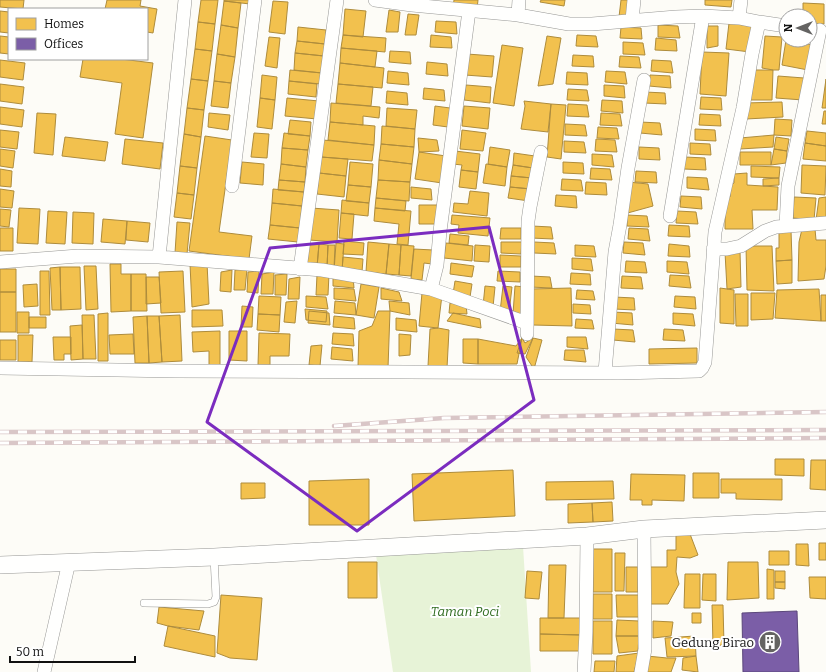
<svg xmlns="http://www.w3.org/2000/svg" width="826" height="672" viewBox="0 0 826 672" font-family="Bitter,serif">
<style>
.green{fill:#e7f3d7}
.homes{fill:#f2c14e;stroke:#ae8c3c}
.offices{fill:#7b5ea7;stroke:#5b477a}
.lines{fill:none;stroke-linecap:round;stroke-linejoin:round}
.service-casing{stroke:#979795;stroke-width:8}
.minor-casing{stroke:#979795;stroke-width:14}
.tertiary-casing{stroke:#979795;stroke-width:18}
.service{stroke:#fffffe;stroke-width:7}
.minor{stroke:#fffffe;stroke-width:13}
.tertiary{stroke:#fffffe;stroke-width:17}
.rail-casing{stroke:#d9c6c7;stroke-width:4.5}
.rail{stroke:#fff;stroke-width:3;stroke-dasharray:9;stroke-linecap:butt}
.marked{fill:none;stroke:#7b2cbf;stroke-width:3;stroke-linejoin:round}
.labels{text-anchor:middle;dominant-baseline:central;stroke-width:4;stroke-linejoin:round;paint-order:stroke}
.park-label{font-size:13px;font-style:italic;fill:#2f6b1f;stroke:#fff}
.poi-label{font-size:13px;fill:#111;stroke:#fff;text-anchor:end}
</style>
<rect width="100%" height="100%" fill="#fdfcf7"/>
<path class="green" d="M523,546L531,672H393L376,555Z"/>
<path class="homes" d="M0,0H24L23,9L0,7Z
M107,0H141L140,6L157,9L153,33L147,32V9H105Z
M201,0H218L215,24L198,22Z
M224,0H251L250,4L224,1Z
M454,0H478L477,9L453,7Z
M541,0H565L564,6L540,2Z
M621,0H632L630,18L619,17Z
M705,0H732L731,7L705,5Z
M224,1L241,3L238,28L221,25Z
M273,1L288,2L285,34L269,32Z
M803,3L824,4V24H810V16H803Z
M345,9L366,11L363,37L343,35Z
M389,10L400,12L398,32H386Z
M0,11L9,12V33L0,32Z
M408,14L419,15L416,35H405Z
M436,21L456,22L457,34L435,32Z
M198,22L215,24L212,51L195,49Z
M729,23L753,26L750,52L726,49Z
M221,25L238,28L235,57L217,54Z
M658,25L678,26L680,38L658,37Z
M707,26H718V46L707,48Z
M298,27L326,30L325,44L297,41Z
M621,27L641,28L642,39L620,38Z
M343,35L386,38L385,52L341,48Z
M431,35L451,37L452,48L430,47Z
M577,35L596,36L598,47L576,46Z
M0,36L9,37V54L0,53Z
M547,36L561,38L553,84L538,86Z
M765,36L782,37L779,70H773L762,68Z
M269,37L280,38L277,68L265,66Z
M656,38L676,40L677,51L655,50Z
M786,40L813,45L808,70L782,65Z
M297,41L325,44L324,56L295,53Z
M623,42L643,43L645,55L623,54Z
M502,45L523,48L514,106L493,103Z
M341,48L377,51L375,67L340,63Z
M195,49L212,51L208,81L191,79Z
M390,51L410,52L411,64L389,62Z
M702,52L729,53L726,96L700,94Z
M295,53L324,56L322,73L294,70Z
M217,54L235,57L231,83L214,81Z
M467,54L494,56L492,77L465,75Z
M573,55L593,56L594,67L572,66Z
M620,56L639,57L641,68L619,67Z
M83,59H121L153,63L143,138L115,134L122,83L80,77Z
M0,60L25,63L23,80L0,77Z
M652,60L671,61L673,73L651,71Z
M427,62L447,64L448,76L426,74Z
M340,63L384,68L382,88L338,84Z
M290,70L322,73L321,84L289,81Z
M750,70H773L772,100H750Z
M388,71L408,73L409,85L387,83Z
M606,71L625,72L627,84L605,82Z
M567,72L587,73L588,85L566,84Z
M262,75L277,77L275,100L260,98Z
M650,75L670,76L671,88L649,86Z
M778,76L804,78L803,100L776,98Z
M191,79L208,81L204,110L187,108Z
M826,79V108H822Z
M214,81L231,83L228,108L211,106Z
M289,81L317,84L316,97L288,94Z
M0,84L24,87L22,104L0,101Z
M338,84L373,87L371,106L336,103Z
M466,85L491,87L490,103L464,100Z
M604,85L624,86L625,98L604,96Z
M424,88L444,90L445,101L423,99Z
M568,89L587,90L589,101L567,100Z
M387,91L407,93L408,105L386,103Z
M645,92L665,93L666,104L644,103Z
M701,97L721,98L722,110L700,109Z
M260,98L275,100L272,129L257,127Z
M287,98L319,101L317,119L285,116Z
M602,100L622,101L623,113L601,111Z
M524,101L551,104L548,132L521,129L525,106Z
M782,102L783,117L746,119L745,103Z
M331,103L380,107L379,118L363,116V125L330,122Z
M551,104L566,105L561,159L547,157Z
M568,104L587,105L589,117L567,116Z
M435,106L450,108L448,127L433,125Z
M464,106L490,108L488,129L462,126Z
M0,107L24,110L22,127L0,124Z
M187,108L204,110L201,137L184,134Z
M387,108L417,110L415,129L386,126Z
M824,111H826V124H822Z
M37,113L56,114L53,155L34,153Z
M209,113L230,115L228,130L208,127Z
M601,113L620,114L622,126L600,125Z
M700,114L720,115L721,126L699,125Z
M775,119L792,120L791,136L774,135Z
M290,120L311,122L310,136L288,134Z
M330,122L375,126L374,145L328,140Z
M640,122L660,123L662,135L640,133Z
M565,124L585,125L587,136L565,135Z
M382,126L415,129L414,147L381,144Z
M598,127L617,128L619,139L597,138Z
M695,129L715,130L716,141L695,140Z
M0,130L19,132L17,149L0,147Z
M462,130L486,133L483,151L460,149Z
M807,131L826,133V146L805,143Z
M254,133L269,134L267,158L251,157Z
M284,133L310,136L308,150L282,148Z
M184,134L201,137L197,168L180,166Z
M774,135L773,147L740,149V138Z
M205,136L232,140L219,232L252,236L249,259L189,251Z
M65,137L108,142L105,161L62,156Z
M776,137L789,139L787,151L774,149Z
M418,138L437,140L439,151L419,152Z
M125,139L163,143L160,169L122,164Z
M596,139L615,140L617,152L595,151Z
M323,140L374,145L372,161L321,157Z
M564,141L584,142L586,153L564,152Z
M690,143L710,144L711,155L690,154Z
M805,143L826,146V161L803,159Z
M381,144L414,147L412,164L379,160Z
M490,147L510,150L507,167L488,164Z
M639,147L659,148L660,160L639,159Z
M282,148L308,150L306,167L281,164Z
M0,149L15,151L13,168L0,166Z
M774,149L787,151L786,163L771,165Z
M455,151L480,154L478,172L461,170L462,165L453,164Z
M419,152L446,156L442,183L415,179Z
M740,152H771V165H740Z
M514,153L535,156L533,168L513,165Z
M592,154L612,155L614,167L592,165Z
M321,157L348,159L346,176L319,173Z
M685,157L705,158L706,170L684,169Z
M379,160L412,164L410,182L378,180Z
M242,162L264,164L263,185L240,183Z
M350,162L373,164L371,187L348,185Z
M563,162L583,163L584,174L563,173Z
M281,164L306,167L305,182L279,180Z
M486,164L507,167L505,186L483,183Z
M513,165L533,168L532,178L511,176Z
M802,165L826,166L825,195L801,193Z
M180,166L197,168L194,195L177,193Z
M751,166L780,167L779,178L751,177Z
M591,168L610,169L612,180L590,179Z
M0,169L12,171L11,187L0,186Z
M461,170L478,172L476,189L459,187Z
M636,171L656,172L657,183L635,182Z
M319,173L346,176L344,197L317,194Z
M747,173V185L778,187L777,210H752L753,229H725V215L728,197H730L731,185L734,183V174Z
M511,176L532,178L531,189L510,187Z
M687,177L707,178L709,190L687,188Z
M779,178V185L763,186V179Z
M562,179L581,180L583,191L561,190Z
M279,180L305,182L304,192L278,190Z
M378,180L410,182L409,201L376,198Z
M586,182L606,183L607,195L585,194Z
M628,182L648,184L653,206L624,214Z
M348,185L371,187L369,203L346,201Z
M411,187L431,189L432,200L411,198Z
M510,187L531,189L529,201L508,198Z
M0,189L14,191L12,208L0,207Z
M273,189L304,192L302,206L272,203Z
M470,191L489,193L487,216L453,212L454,203L468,204Z
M177,193L194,195L191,219L174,217Z
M556,195L576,196L577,208L555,206Z
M681,196L701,197L702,209L680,207Z
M794,197L816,198L814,220L793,218Z
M826,197V221L816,220L819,198Z
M376,198L406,201L405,211L375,208Z
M342,200L369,203L368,216L341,213Z
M272,203L302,206L300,228L270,225Z
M419,205H437L436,224H419Z
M19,208L40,209L38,244L17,243Z
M311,208L339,210L337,242L309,240Z
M375,208L411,211L408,245L397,244L399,224L374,221Z
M0,209L11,210L9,227L0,226Z
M48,211L67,212L65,244L46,243Z
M677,211L696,212L698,224L676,223Z
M73,212L94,213L93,244L72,243Z
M341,213L354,214L352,239L339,238Z
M452,215L490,218L488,236L458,233L459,225L451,224Z
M627,215L647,216L649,227L627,226Z
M103,219L127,221L125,244L101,242Z
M127,221L150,223L148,242L126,240Z
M177,222L190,223L187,254L175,253Z
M270,225L300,228L298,242L268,239Z
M669,225L689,226L690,237L668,236Z
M532,226L551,227L553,239L531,238Z
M0,228H13V251H0Z
M501,228H521V239H500Z
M629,228L648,229L650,241L628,239Z
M802,229H815L816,240H826V266L824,279L798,281L799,242Z
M779,230H791L792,260L776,261V248H779Z
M450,234L469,236L468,245L449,243Z
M344,241L364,243L363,255L343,254Z
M368,242L389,244L386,274L366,272Z
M501,242H522L521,254L501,253Z
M534,242L554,243L556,254L534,253Z
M624,242L643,243L645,255L623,253Z
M336,243L344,244L342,271H334Z
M446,243L473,246L472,261L444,258Z
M309,244H319L317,267H307Z
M319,244L328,245L327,268L317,267Z
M389,244L401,245L399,275L386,274Z
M669,244L689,246L690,257L668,256Z
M328,245H335L334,269L327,268Z
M401,245L414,246L411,276L399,275Z
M475,245L490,246L489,262L474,261Z
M575,245L594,246L596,257L575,256Z
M746,246H772L774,291L747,290Z
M414,249L433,250L432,264L424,263L422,280L411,279Z
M740,251L741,287L727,289L725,252Z
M500,255L521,256V267H500Z
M343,257L363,259L362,272L342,271Z
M572,258L591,259L593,271L572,269Z
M792,260V283L777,284L776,261Z
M626,261L645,262L647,273L625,272Z
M667,261L687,262L689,274L667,272Z
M207,263L209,304L192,307L190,264Z
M451,263L474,266L472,277L450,274Z
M110,264H121V274H131V311L111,312Z
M84,266H96L98,309L86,310Z
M60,267L61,310H52L50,268Z
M60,267H80L81,309L61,310Z
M0,269H16V292H0Z
M247,269L245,290H234L235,270Z
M232,270L231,292L220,291L221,272Z
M40,271H49L50,315H40Z
M183,271L185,312L161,313L159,272Z
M259,271L258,293L247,292L248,272Z
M498,271L520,272V282L497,281Z
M274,272L273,294H261L262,274Z
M571,273L590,274L591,285L570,284Z
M131,274H146L147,311H131Z
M287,274L286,295H275V275Z
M329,274L328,295H316L317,275Z
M333,275L353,277L354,288L333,286Z
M670,275L689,276L691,288L669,286Z
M531,276L550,277L552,288L530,287Z
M622,276L641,277L643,289L621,288Z
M146,277H159L161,303L146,304Z
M300,277L299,299H288L289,279Z
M455,281L472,284L470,297L453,294Z
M37,284L38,306L24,307L23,285Z
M361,284L379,287L374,318L356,315Z
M485,286L495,287L493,307L483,306Z
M503,286L512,287L509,313L500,312Z
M515,286L525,287L522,315L513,314Z
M334,288L354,289L356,301L334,299Z
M381,288L399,292L402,301L381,299Z
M571,288L572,326L533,325L531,289Z
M720,288L734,290V324L720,323Z
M819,289L821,321L775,318L777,290Z
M577,290L593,291L595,300L576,299Z
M0,292H16V332H0Z
M422,293L442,295L438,328L419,326Z
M751,293H775L773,319L751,320Z
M735,294H748V326H736Z
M821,295H826V321H821Z
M259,296L281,297L280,315L258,314Z
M306,296L326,297L328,309L306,307Z
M675,296L695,297L696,309L674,307Z
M614,297L634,298L635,310L614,309Z
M297,301L295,323L284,322L286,302Z
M335,301L355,303L356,315L334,313Z
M389,301L409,303L410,315L390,311Z
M450,303L466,305L467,314L449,313Z
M573,304L590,305L591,314L573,313Z
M242,306L253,307L252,327H241Z
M305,309L327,311L326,322L306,320Z
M192,310H222L223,326L192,327Z
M309,311L329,313L330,325L308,323Z
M378,311H390L388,368L358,367L359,331L372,326Z
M17,312H29V333H17Z
M612,312L632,313L633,325L611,323Z
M108,313V361H98V314Z
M453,313L480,319L481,328L447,321Z
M673,313L693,314L695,326L673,324Z
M258,314L280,315L279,332L257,330Z
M82,315H94L96,359H83Z
M180,315L182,361L162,362L159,316Z
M147,316L149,363H135L133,317Z
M147,316H159L162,362L149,363Z
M334,316L354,318L355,329L333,327Z
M29,317H46V328H29Z
M396,318L416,320L417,332L396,330Z
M576,319L592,320L594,329L575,328Z
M82,325L83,359L71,360L70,326Z
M438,328L449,330L447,368L428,366L430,329Z
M613,329L633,330L635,342L613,340Z
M664,329L683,330L685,341L663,340Z
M220,331V367H209V351L193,352L192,332Z
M229,331H247V361L229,360Z
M259,333L290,334L289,356H270V365H258Z
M333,333L353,334L354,346L332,344Z
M133,334L134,354H110L109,335Z
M399,334L411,335L410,355L399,356Z
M18,335H33L32,362H18Z
M53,337H71V354H64V360H54Z
M567,337H586L588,349L567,347Z
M522,338L517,364H478V339L516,346Z
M522,338L525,343L533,338L525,354L517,353Z
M533,338L542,340L534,369L526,357Z
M463,339H478V364L463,363Z
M0,340H16V360H0Z
M322,345L320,366L309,365L311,346Z
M332,347L352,349L353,361L331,359Z
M697,348V363L649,364V349Z
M565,350H584L586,362L564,360Z
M775,459H804V476L775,475Z
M811,460H826V490L810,489Z
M513,470L515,516L414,521L412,474Z
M693,473H719V498H693Z
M631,474L685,475L684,501L652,500V505H642V500H630Z
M369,479V525H309V481Z
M721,479H782V500L736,499V493H721Z
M613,481L614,499L546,500V482Z
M241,483H265V498L241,499Z
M612,502L613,521L593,522L592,503Z
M592,503L593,522L568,523V504Z
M676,534H690L698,555L690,558L677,557L676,572L679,584L668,604H646V567H667V550H676Z
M819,543H826V560H819Z
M796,544H808L809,566L796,565Z
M593,549H612V592H593Z
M769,551H789V565H769Z
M615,553H625L624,591H615Z
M348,562H377V598H348Z
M728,562H758L759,598L727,600Z
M549,565H566L564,618H548Z
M626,567H638V592H626Z
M767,569L774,570V599H767Z
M527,571L542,572L539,599L525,598Z
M775,571H785V582H775Z
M685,574H700V608H684Z
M703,574H716V601L702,600Z
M809,577H826V599L810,598Z
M775,582H785V589L775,588Z
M593,594H612V619H593Z
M221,595L262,598L257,660L230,658L217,653Z
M616,595H641V617H617Z
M712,605H723L724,645L713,646Z
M159,607L204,611L199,630L168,626L157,623Z
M692,613H701V623H692Z
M540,618H583L582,635L540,634Z
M617,620L639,621V636H616Z
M593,621H612V654H593Z
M653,621L673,622L671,636L653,638Z
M168,626L215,636V657L164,646Z
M540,634L582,635V651H540Z
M616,636H639L638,651L619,653Z
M695,636L696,656L667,657L665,638Z
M639,653L634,672H616L617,656Z
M647,656L667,658H676L671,672H643Z
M696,656L698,672L682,670L683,658Z
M595,661H615L614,672H594Z"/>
<path class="offices" d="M797,611L799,672H743L742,613Z"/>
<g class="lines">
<g class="service-casing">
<path id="service" d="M144,603L208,604L214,602L216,597L214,557"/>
</g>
<g class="minor-casing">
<path id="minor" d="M185,0L159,257L322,270L431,289L527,323
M375,0L412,5L518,15L569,24H592L676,17L703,16L739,18L759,22L786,26
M518,15L519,0
M739,18L741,0
M632,20L634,0
M232,186L255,0
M670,216L703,16
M786,226L788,186L820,30
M713,249H727L741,246L765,231L776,227L826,223
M0,262L78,256L159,257
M300,269L337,0
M431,289L437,265L440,231L469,11
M527,334L528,221L530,207L541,152
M0,368L176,371L619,373L699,371L702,368L705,362L715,232L743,108L752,54L759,22
M605,372L615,252L620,225L628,168L644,80
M44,672L69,562
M584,672L586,632L587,536
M641,672L645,649L644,529"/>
</g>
<g class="tertiary-casing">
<path id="tertiary" d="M0,565L214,557L587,536L644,529L826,520"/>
</g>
<use href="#service" class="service"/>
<use href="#minor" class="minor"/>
<use href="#tertiary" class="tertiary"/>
<g class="rail-casing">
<path id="rail" d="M334,426L444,418L826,412
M0,432L826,430
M0,443L826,438"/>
</g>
<use href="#rail" class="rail"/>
</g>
<path class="marked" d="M489,227L534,400L357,531L207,422L270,248Z"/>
<defs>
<g id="building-disc" transform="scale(1.15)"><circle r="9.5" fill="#646362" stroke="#fff"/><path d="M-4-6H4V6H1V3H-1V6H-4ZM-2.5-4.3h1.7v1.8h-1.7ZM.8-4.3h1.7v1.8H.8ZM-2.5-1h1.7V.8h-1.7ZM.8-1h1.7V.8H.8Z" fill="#fff"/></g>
</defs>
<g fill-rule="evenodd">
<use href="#building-disc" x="770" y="642"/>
</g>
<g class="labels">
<g class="park-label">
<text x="465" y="611">Taman Poci</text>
</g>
<g class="poi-label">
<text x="754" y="642">Gedung Birao</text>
</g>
</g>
<rect x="8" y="8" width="140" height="52" fill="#ffffff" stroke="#a0a0a0"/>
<rect x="16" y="18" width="20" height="12" fill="#f2c14e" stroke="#a0a0a0"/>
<text x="44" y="28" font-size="12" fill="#111111">Homes</text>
<rect x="16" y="38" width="20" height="12" fill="#7b5ea7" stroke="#a0a0a0"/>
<text x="44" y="48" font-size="12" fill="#111111">Offices</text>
<g transform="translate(798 28) rotate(270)"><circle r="19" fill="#ffffff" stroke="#a0a0a0"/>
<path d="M0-3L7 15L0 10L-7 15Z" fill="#646362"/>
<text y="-6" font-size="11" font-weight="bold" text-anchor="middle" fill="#111111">N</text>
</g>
<path d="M10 656v6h125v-6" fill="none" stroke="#111111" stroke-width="2"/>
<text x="16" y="656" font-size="12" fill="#111111" stroke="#ffffff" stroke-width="3" paint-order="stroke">50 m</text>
</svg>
